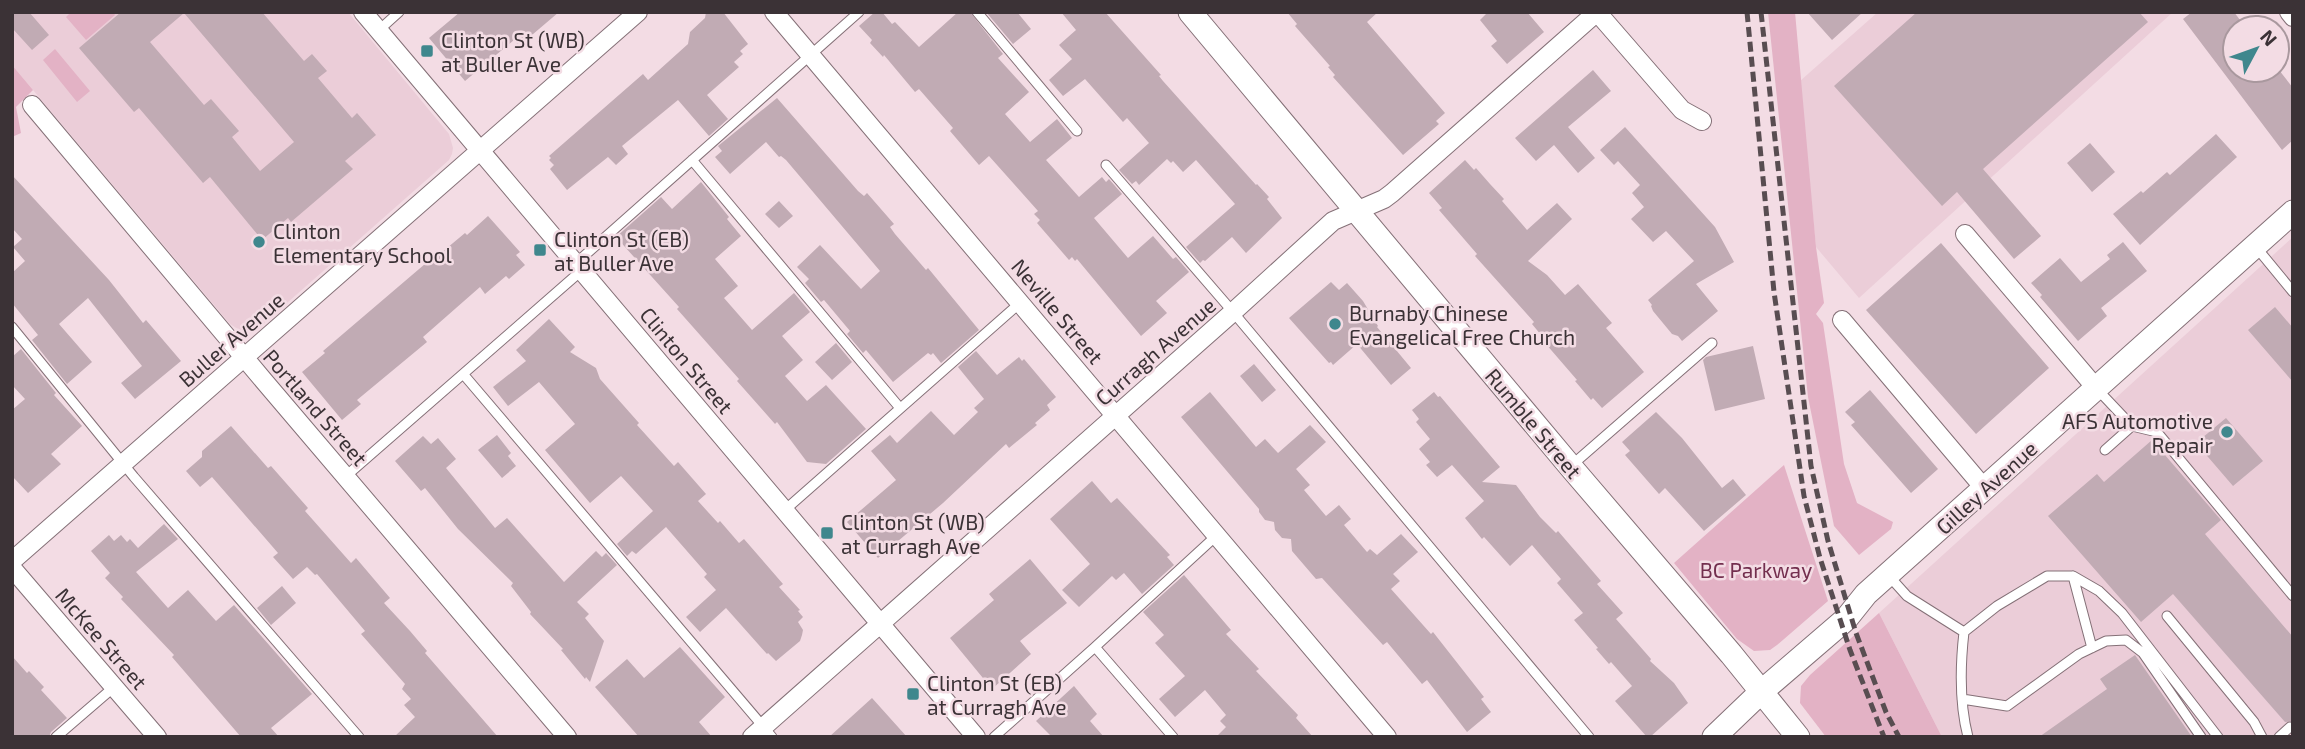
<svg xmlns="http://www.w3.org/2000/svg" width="2305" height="749" viewBox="0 0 2305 749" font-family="'Exo 2',sans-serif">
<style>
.built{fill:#ebcdd8}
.green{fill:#e3b2c5}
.building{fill:#c1abb4;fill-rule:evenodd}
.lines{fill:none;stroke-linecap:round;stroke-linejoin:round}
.service-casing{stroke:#847077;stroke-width:11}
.minor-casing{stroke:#847077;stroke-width:20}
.tertiary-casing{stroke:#847077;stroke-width:25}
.service{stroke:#fff;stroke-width:9}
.minor{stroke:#fff;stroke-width:18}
.tertiary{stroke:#fff;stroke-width:23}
.rail{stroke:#584d51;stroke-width:5;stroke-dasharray:10 5;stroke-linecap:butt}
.poi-dot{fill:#3f878d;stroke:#f3dce4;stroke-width:2.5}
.labels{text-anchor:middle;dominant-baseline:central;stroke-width:5;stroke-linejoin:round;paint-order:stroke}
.poi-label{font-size:21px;fill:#3b3236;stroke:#f3dce4;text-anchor:start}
.street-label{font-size:21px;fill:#3b3236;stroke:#f3dce4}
.park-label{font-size:21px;fill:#732e4e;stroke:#f3dce4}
</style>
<rect width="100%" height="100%" fill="#f3dce4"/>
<path class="built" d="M12,12H348L449,134L453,148L452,154L449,160L262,325L255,329L241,331L230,324L12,65Z
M1878,12H2173L1859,298L1816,247L1800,81Z
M2293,237V737H1942L1879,613Z"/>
<path class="green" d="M71,12H113L115,15L86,40L66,17Z
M1768,12H1795L1816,247L1824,303L1816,314L1823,323L1844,464L1857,503L1893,522L1891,529L1859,555L1834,526L1808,397Z
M55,49L90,91L77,102L43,60Z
M12,65L33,90L16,107L21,133L12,137Z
M1784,465L1828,601L1777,645L1770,650L1754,651L1737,639L1674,563Z
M1879,613L1942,737H1826L1800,703L1801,686L1810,675Z"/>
<path class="building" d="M12,12H29L49,35L32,50L12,28Z
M121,12H262L304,61L312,54L327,71L318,78L352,118L357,113L376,135L345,161L353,169L291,222L288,218L262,240L210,177L203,183L139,108L134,112L79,48ZM184,13L294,142L260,171L232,137L239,131L211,99L204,105L150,42Z
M460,12H559L519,46L514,40L465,81L429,38Z
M706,12H723L748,44L740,51L743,54L734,62L739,67L707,95L728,119L709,136L678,100L622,146L628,154L616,165L608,157L567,190L550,169L554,165L549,160L551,158L549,156L643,74L648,80L688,44L690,32L705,18Z
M875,12H882L892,24L895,22L919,47L958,12H970L1003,54L998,58L1029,92L1005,114L1030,142L1057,119L1072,138L1046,160L1079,197L1102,177L1106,182L1109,179L1122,194L1094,218L1128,258L1153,236L1173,259L1176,257L1189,272L1156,301L1167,313L1141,336L1077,259L1075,261L1072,257L1069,260L1037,223L1040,220L1034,214L1038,211L989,156L979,165L950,131L953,128L919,89L915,92L884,55L883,57L870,43L872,40L859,26Z
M986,12H1017L1031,29L1013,44Z
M1061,12H1105L1161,75L1159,76L1163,81L1256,185L1257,184L1269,197L1267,199L1282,218L1246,253L1232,237L1205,261L1203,260L1200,263L1186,247L1235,204L1196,160L1183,172L1173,161L1171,163L1167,159L1139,185L1136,181L1132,184L1119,170L1149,143L1127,118L1123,122L1085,79L1063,96L1049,80L1072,59L1059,45L1076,30Z
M1287,12H1378L1367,22L1445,113L1436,121L1439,124L1403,155L1333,77L1335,75L1328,67L1330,66L1295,26L1297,24Z
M1488,12H1527L1544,32L1507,64L1491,46L1497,41L1480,20Z
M1807,12H1863L1832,40Z
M1917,12H2139L2148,22L1983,169L2041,236L2014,259L1957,192L1942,206L1834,86Z
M2192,12H2234L2246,28H2235V70H2279L2293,88V140L2282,150L2183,19Z
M1593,70L1611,91L1568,127L1595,158L1578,173L1554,145L1536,161L1515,138Z
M777,98L858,191L864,196L867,193L894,224L890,227L895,234L926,270L928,268L979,330L941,363L933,353L931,355L928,353L893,382L866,350L863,353L847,334L850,331L824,300L821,302L805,283L809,279L797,267L820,245L861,289L880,271L786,160L781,156L779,157L766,142L730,174L715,157L722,151L718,146Z
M1625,127L1715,227L1734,262L1696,284L1718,311L1682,341L1678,336L1672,334L1653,311L1651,306L1652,305L1648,300L1694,261L1666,231L1653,242L1631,219L1644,207L1632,193L1640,185L1618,161L1614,165L1600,150Z
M2216,134L2237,157L2140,245L2113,214L2141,191L2143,193L2167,172L2170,175Z
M2090,143L2115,172L2092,192L2067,163Z
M1465,160L1474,170L1476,168L1490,184L1504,199L1502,201L1527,230L1557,203L1572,219L1528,261L1547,275L1565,295L1578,284L1612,323L1606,328L1644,372L1602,408L1593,398L1591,400L1575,381L1577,380L1539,336L1541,335L1532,324L1534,322L1475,256L1477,254L1439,210L1442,208L1429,193Z
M12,175L109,280L143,323L146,320L181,361L135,399L121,383L142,366L88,298L59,324L92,362L67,384L32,340L38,335L12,303V273L25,261L13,247L22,239L12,228Z
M701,182L729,217L727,219L741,236L715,259L738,286L724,298L752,330L794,293L810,312L782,336L803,360L785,376L807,401L826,385L866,429L826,464L807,462L777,422L775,424L737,381L739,379L677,309L679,307L616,237L661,197L672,209Z
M779,201L793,216L779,228L765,214Z
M488,216L520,252L516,255L525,265L509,279L506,276L485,294L480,287L423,337L427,342L357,400L361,404L342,420L302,372L325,353L323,351L439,252L441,253L465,233L467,235Z
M2123,242L2147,271L2101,308L2107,316L2078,341L2040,297L2042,295L2031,283L2060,258L2081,282L2110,259L2107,255Z
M1941,243L2049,368L1976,434L1866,310Z
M1331,282L1339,290L1347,283L1363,301L1378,326L1377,327L1411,368L1391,385L1357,344L1333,365L1331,362L1329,363L1289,318Z
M2275,307L2293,328V382L2248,330Z
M549,319L575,347L570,352L596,368L600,379L639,423L637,425L674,466L678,462L706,494L698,501L718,523L720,521L739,543L744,539L783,584L779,587L800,610L798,611L803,617L798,622L803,630L802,635L800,641L776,661L768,653L767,654L726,608L700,632L686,617L716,590L704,577L707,574L666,527L636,554L632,551L627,556L617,544L653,511L621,476L590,503L545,450L575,424L539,382L508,406L493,387L526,361L516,350Z
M836,343L852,362L832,380L815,362Z
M1753,346L1765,399L1715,411L1703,360L1706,357Z
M21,349L56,393L54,395L82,426L51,454L61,464L28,493L12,476V410L25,399L12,385V357Z
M976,351L997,375L1019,357L1022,361L1024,359L1056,397L1047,405L1050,410L1035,423L1037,425L1009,448L1006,444L943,503L878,558L847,522L896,480L871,451L890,435L897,443L931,411L954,435L978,412L974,408L984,399L958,367Z
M1254,364L1276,390L1262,402L1240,376Z
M1870,390L1938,469L1911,493L1851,425L1855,422L1845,412Z
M1210,392L1256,447L1265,439L1278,453L1310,425L1326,442L1296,469L1310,485L1304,490L1326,516L1339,505L1351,519L1344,525L1367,552L1370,549L1377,555L1401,534L1418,552L1393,574L1400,581L1391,589L1431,634L1433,632L1484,697L1481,699L1491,712L1467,732L1427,680L1422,684L1387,642L1383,645L1322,578L1316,579L1292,551L1291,539L1282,538L1275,530L1274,522L1265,520L1259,512V509L1181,417Z
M1434,392L1438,397L1440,396L1500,467L1482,482L1516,485L1540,517L1556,533L1558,531L1601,581L1597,584L1623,613L1616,619L1651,659L1650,661L1674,683L1688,703L1650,737H1647L1615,701L1632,686L1611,662L1609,664L1596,649L1598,648L1574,620L1583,613L1557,583L1561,579L1532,545L1510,566L1484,537L1482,539L1465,518L1484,501L1452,465L1437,477L1426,465L1430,462L1419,449L1430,439L1416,422L1419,419L1412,410Z
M1656,412L1682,438L1722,488L1733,479L1746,495L1704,531L1665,488L1659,494L1625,455L1630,451L1622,442Z
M2226,418L2263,461L2233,486L2196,443Z
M231,426L268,468L271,466L308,508L305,511L351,563L356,558L390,598L384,603L410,631L427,651L425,653L498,737H394L415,717L404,705L411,699L402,689L405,684L361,634L365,631L317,574L315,575L307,567L293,579L273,557L278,553L212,477L200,487L186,471L202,457V451Z
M497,435L511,453L508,456L516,466L502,478L478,450Z
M423,436L431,444L438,438L456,459L446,468L495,528L507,518L564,582L596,551L602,557L606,553L617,565L577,602L589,614L585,618L604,641L590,682L586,677L585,679L561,650L563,649L530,614L531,612L511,586L513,583L458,529L425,488L421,491L395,461Z
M2152,440L2221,520L2205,534L2293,637V721L2285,722L2173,594L2141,622L2048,516L2097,474L2104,482Z
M1092,481L1111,503L1117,498L1170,555L1167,557L1174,565L1142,594L1124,573L1116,580L1112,576L1079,607L1062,590L1090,564L1050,519Z
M164,524L178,539L136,572L168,608L188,590L216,621L234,605L312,694L271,728L279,737H241L172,657L174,655L121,599L123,597L105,578L110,573L91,551L109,535L114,541L121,535L127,542L130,539L138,548Z
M1030,559L1067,603L1020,641L1031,654L992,689L950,638L994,600L989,594Z
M1184,575L1231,630L1226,634L1259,669L1256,671L1298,715L1296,718L1313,737H1216L1226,727L1220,721L1226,715L1205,690L1175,717L1159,699L1185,676L1155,643L1164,635L1143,612Z
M282,586L296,603L271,625L257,608Z
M680,647L725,697L699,722L712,737H639L595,687L627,659L644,678Z
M2135,655L2192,737H2039L2107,689L2100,679Z
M12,656L27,673L29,671L44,687L41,690L67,718L51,732L49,737H12Z
M1074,686L1097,714L1090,721L1104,737H1052L1036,721Z
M872,698L907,737H829Z"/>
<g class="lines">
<g class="service-casing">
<path id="service" d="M977,12L1077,131
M378,31L399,12
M692,160L900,408
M1106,165L1233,312L1589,737
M2256,247L2293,292
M575,264L859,12
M12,327L134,477L359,737
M464,375L772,737
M2097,389L2132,426L2157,432L2293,596
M2105,450L2132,426
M1572,465L1712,343
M346,476L581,271
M785,510L1020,303
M1889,576L1907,596L1964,632
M2073,576L2092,648
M2167,616L2254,722L2262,737
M1095,647L1216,536
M1962,699L2007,706L2079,654L2106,641L2126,640L2143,653L2201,737
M56,737L114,687
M994,737L1095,647L1173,737
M1968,737C1959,702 1960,667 1964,632L1997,606L2047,576H2073L2099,591L2122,613L2218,737
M2279,737L2290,727"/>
</g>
<g class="minor-casing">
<path id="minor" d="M363,12L976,737
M774,12L1387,737
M1597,12L1682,110L1702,121
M2289,12L2293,17
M32,105L264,381L567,737
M1965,234L2096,388
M1842,320L1984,488
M12,561L638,12
M12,568L157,737
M752,737L1233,312L1333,221L1384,199L1392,193L1597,12"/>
</g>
<g class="tertiary-casing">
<path id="tertiary" d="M1190,12L1570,466L1731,654L1798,737
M1714,737L1761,692L1846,619L1866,594L2293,212"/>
</g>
<use href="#service" class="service"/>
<use href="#minor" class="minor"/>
<use href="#tertiary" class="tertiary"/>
<path class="rail" d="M1747,12L1774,292L1804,496L1820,558L1850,650L1884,737
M1761,12L1811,466L1828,541L1856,633L1886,712L1899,737"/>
</g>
<g class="poi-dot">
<rect x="420" y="44" width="14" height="14" rx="3.5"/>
<circle cx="259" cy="242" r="7"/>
<rect x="533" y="243" width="14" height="14" rx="3.5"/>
<circle cx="1335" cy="324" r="7"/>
<circle cx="2227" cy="432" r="7"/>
<rect x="820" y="526" width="14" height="14" rx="3.5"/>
<rect x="906" y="687" width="14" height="14" rx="3.5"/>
</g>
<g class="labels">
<g class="poi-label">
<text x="441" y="39">Clinton St (WB)<tspan x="441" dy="24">at Buller Ave</tspan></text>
<text x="273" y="230">Clinton<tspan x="273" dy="24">Elementary School</tspan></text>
<text x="554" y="238">Clinton St (EB)<tspan x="554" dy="24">at Buller Ave</tspan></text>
<text x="1349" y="312">Burnaby Chinese<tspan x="1349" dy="24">Evangelical Free Church</tspan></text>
<text x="2213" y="420" text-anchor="end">AFS Automotive<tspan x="2213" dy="24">Repair</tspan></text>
<text x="841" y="521">Clinton St (WB)<tspan x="841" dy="24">at Curragh Ave</tspan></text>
<text x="927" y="682">Clinton St (EB)<tspan x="927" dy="24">at Curragh Ave</tspan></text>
</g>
<g class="street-label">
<text transform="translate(1058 311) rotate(50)">Neville Street</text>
<text transform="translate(231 339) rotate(-41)">Buller Avenue</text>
<text transform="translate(1155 351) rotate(-41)">Curragh Avenue</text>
<text transform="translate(687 360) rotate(50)">Clinton Street</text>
<text transform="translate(316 407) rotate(49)">Portland Street</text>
<text transform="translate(1534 423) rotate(50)">Rumble Street</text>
<text transform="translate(1986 487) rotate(-42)">Gilley Avenue</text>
<text transform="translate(102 638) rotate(49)">McKee Street</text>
</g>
<g class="park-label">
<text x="1756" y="569">BC Parkway</text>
</g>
</g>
<rect width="2305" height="749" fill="none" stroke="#3b3236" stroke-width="28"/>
<g transform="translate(2256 49) rotate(49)"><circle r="33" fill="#f3dce4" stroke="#a9989e" stroke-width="2"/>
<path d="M0-5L12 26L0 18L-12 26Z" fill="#3f878d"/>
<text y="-10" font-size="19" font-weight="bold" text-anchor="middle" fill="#3b3236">N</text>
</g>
</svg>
